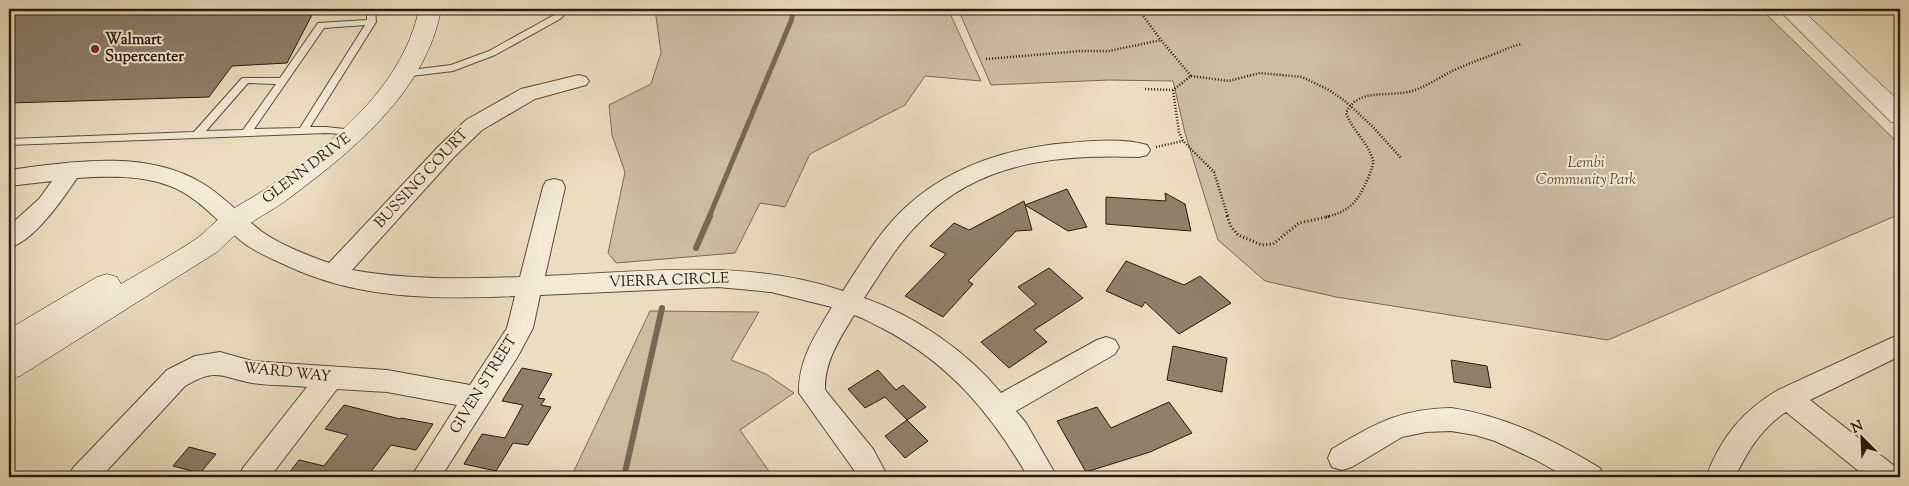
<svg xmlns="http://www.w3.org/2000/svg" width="1909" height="486" viewBox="0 0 1909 486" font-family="'Sorts Mill Goudy',serif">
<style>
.green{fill:#cabda0;stroke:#796d57}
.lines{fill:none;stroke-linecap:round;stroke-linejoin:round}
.stream-far1{stroke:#756954;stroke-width:5}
.stream{stroke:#756954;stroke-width:6}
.building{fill:#8d816a;stroke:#281d0e}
.lane-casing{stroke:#594d3a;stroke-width:2}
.street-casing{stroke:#594d3a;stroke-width:2}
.secondary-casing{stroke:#281d0e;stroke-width:1}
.path-far1{stroke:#281d0e;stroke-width:2.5;stroke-dasharray:1 2;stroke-linecap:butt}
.path{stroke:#281d0e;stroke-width:3;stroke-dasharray:1 2.5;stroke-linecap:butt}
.lane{fill:#f2ead5;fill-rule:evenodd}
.street{fill:#f2ead5;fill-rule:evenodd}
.secondary{fill:#f2ead5;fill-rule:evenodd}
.poi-dot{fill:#8f2418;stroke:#f2ead5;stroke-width:2}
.labels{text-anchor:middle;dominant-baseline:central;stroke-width:4;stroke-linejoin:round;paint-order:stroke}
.poi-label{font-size:15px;font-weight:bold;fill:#281d0e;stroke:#f2ead5;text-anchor:start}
.park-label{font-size:15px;font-style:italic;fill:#594d3a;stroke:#f2ead5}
.street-label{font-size:15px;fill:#281d0e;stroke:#f2ead5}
</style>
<rect width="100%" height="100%" fill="#ebdebe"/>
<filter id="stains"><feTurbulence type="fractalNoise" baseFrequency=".004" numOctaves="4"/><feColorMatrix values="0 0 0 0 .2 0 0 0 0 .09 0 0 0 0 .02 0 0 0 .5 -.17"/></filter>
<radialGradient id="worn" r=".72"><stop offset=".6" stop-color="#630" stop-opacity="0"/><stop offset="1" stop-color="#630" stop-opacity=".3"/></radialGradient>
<path class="green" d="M655,9H948L981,81L925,76L905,105L810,154L785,207L760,203L735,253L616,263L608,253L625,172L612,135L609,105L651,84L661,53Z
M958,9H1761L1900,145V214L1608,340L1336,297L1265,281L1218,240L1185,133L1173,81L1109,80L991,85Z
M650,311L759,312L731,360L766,374L794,393L740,430L773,477H571Z"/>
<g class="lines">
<path class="stream-far1" d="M709,217L791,21L794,9"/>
<path class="stream" d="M696,248L710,216
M624,477L662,308"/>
</g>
<path class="building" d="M9,9H315L287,63L232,66L209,97L9,103Z
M1067,189L1087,227L1068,231L1025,205Z
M1165,193L1185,204L1191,231L1106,224V197L1166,201Z
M1024,201L1032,230L1016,231L968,281L973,284L943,317L905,296L946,254L930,246L954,223L969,230Z
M1126,261L1184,285L1200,276L1231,303L1179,334L1145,302L1142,307L1106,291Z
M1049,268L1083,298L1034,330L1047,342L1009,368L981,342L1036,304L1018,287Z
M1173,346L1227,358L1222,392L1167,380Z
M1451,360L1487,366L1491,388L1454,382Z
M522,368L552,374L538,398L545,399L541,405L551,407L528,445L513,443L496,471L464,464L482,434L505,438L523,405L502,401Z
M878,370L896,390L903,385L926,407L907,420L885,397L865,408L848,389Z
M1169,402L1192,433L1150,452L1086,472L1057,421L1097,407L1111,428Z
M344,405L400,419L401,418L433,424L416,450L391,445L367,477H286L299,460L324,466L348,435L325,429Z
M907,420L928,441L905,458L885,436Z
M189,447L216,454L200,473L173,466Z"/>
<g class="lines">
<g class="lane-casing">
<path id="lane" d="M367,9H375L376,22L310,127H326L354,130L358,131L359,133L358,135L326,133L9,145V139L194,132L242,78H280L318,23L367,20ZM365,25L300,128L254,129L324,28ZM248,83L276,84L243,130L206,131Z
M561,9H570L560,19L495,55L453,71L403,77L398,74L403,71L451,65L489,51L554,15Z"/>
</g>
<g class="street-casing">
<path id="street" d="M579,75L586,77L589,81L586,85L535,99L482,130L454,157L352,270C408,280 463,279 520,277L543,187L546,181L554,179L562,181L565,187L545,276C645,272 746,258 843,291C862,262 881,229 907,206C951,166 1009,148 1067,143C1092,141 1122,138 1147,145L1150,150L1147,155L1139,157C1061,154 981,161 923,219C899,241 882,271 864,298C915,316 967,351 1001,393L1097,340L1106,337L1115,340L1119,347L1115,354L1016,411L1026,423L1057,477H1028C991,413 949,363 882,328C873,324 864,318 854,315C840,338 824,362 825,390L873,449L888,477H859L799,393C798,360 816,334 832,307L771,292L718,287L540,295L533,328L518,356L441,477H411L457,405L387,392L337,389L270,477H239L243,468L307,387C289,385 270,386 252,383C221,377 217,367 185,386L101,477H69L73,468L167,370L195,356L220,352L252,361L387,370L470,385L507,328L515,296C442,299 368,300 299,271C281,263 261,255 245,244C220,225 201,198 170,186C141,175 108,176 77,178C62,200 35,240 9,248V226L39,199L52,181L9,186V170C71,162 145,149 202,183C224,196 241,216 261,231C280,245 307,255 329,263L438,147L466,120L521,89Z
M1900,334V356L1810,400L1897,468L1900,477H1866L1786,412C1761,428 1747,452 1735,477H1706C1721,438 1742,411 1778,390Z
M1451,408C1506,416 1553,440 1600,468L1604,477H1566L1536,460L1495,441L1475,435L1451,431L1426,432L1402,437L1352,467L1342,470L1332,467L1328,458L1332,449C1375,424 1399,409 1451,408Z"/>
</g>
<g class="secondary-casing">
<path id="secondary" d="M419,9H441C426,93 349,154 284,202C271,211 257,218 245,227C235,234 226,244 217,252L20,376L9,379V329L97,277L107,274L117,277L121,284C146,269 172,255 196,239C206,232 215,221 225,214C236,206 249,200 261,192C326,149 402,90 419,9Z
M1778,9H1801L1900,102V124L1891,122Z"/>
</g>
<path class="path-far1" d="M1138,9L1161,40
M986,59L1081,51H1109L1161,40L1191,76L1173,90L1144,89
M1191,76L1229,81L1260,73L1302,77L1329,90L1345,101L1372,126L1401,158
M1173,90L1179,132L1183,141L1214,172L1228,217
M1156,147L1183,141
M1326,217C1352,211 1359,199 1369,176C1371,169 1375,164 1372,157C1366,141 1352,129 1346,113C1358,87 1388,98 1412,91C1425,87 1437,79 1450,72C1465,65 1481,59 1497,53C1506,49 1512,46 1522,44"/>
<path class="path" d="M1227,216L1231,227L1238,235L1262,245L1273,244L1299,223L1331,216"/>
<use href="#lane" class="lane"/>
<use href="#street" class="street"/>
<use href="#secondary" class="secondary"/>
</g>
<circle class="poi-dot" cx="95" cy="49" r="5"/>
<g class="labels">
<g class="poi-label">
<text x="105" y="40">Walmart<tspan x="105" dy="17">Supercenter</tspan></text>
</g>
<g class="park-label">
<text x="1586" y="163">Lembi<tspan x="1586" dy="17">Community Park</tspan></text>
</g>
<g class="street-label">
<text transform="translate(307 169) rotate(-37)">GLENN DRIVE</text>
<text transform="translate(422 179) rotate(-47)">BUSSING COURT</text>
<text transform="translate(669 281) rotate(-2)">VIERRA CIRCLE</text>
<text transform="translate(287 373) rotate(6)">WARD WAY</text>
<text transform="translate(484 385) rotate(-58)">GIVEN STREET</text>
</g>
</g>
<rect width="1909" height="486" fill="none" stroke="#ebdebe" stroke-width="30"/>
<rect x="10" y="10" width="1889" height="466" fill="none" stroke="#281d0e" stroke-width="2.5"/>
<rect x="15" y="15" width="1879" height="456" fill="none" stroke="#281d0e"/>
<g transform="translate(1862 438) rotate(336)" stroke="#f2ead5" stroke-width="4" paint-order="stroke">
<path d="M0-4L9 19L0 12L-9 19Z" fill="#281d0e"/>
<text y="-8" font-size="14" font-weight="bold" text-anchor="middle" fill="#281d0e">N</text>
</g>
<rect width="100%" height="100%" filter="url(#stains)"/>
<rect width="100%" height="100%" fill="url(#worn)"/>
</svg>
